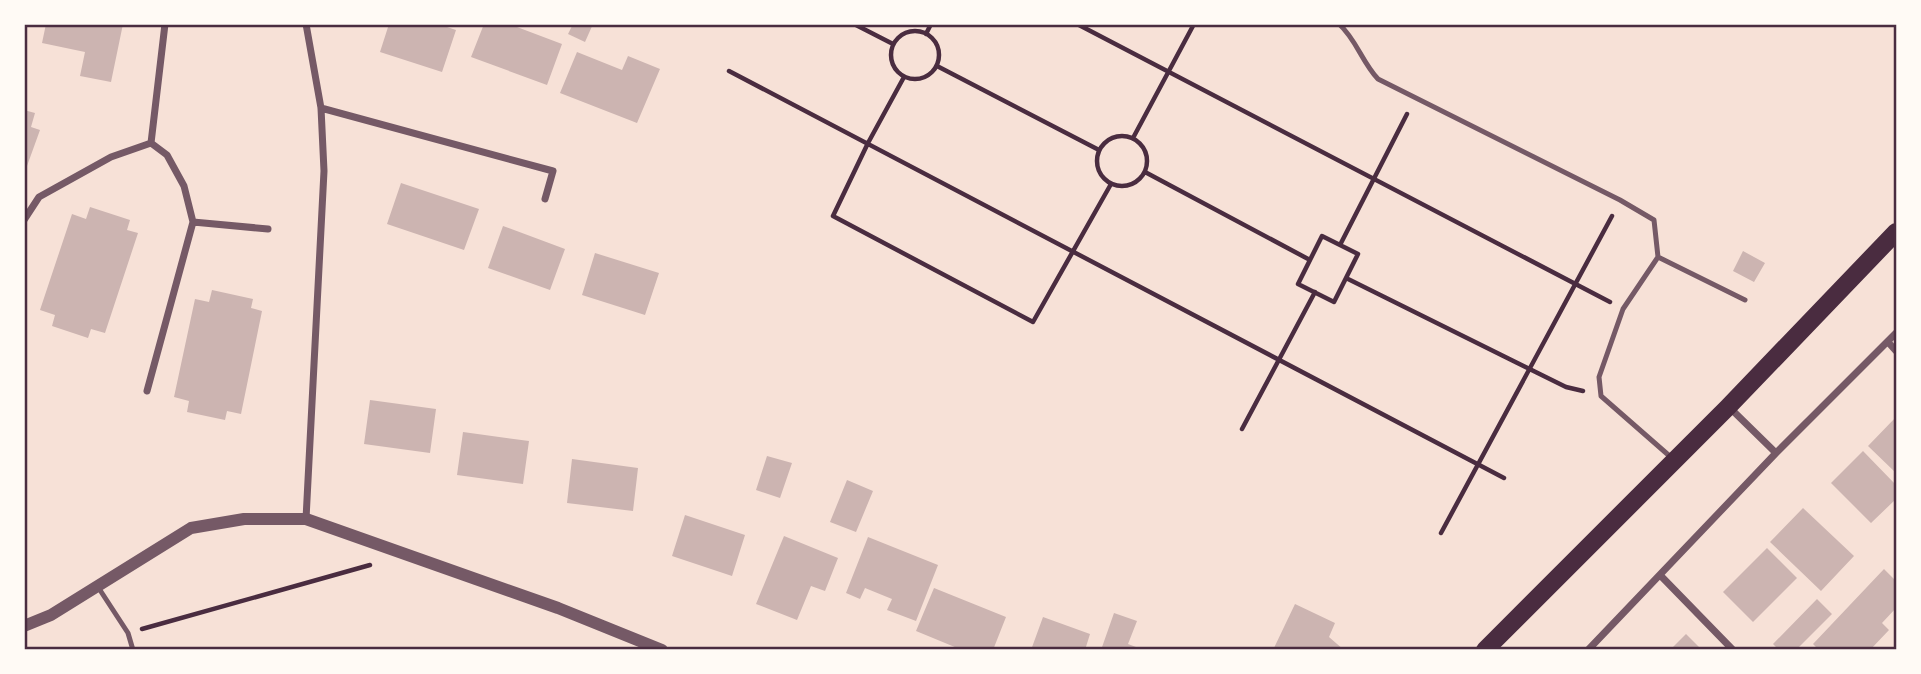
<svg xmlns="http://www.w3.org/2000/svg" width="1921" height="674" viewBox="0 0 1921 674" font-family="'PT Sans Narrow',sans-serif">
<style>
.building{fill:#ccb4b1}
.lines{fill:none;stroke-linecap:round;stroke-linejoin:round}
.path{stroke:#4a2c40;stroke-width:4.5}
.service{stroke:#755966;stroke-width:5}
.minor{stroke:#755966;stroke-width:7}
.tertiary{stroke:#755966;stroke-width:12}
.primary{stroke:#4a2c40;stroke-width:18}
.neatline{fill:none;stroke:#4a2c40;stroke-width:2.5}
</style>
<rect width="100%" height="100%" fill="#f7e1d7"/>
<path class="building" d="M46,24H123L111,82L80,76L85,52L42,43Z
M389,24H438L456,30L442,72L380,52Z
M484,24H509L562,44L547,85L471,57Z
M573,24H593L585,42L568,34Z
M577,52L622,70L628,56L660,69L637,123L560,93Z
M24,110L35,113L31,127L40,130L27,166L24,165Z
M401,183L479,209L464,250L387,224Z
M90,207L130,220L127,230L138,233L105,333L91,329L88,338L52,326L55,315L40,310L72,214L86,219Z
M503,226L565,249L550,290L488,268Z
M1743,251L1765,263L1754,282L1733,271Z
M595,253L659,273L645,315L582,295Z
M212,290L253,299L251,308L262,311L241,414L227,411L225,420L187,412L189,401L174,397L195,299L209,302Z
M370,400L436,409L430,453L364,444Z
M1896,417V473L1868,446Z
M463,432L529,441L523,484L457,475Z
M1863,451L1896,485V499L1871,523L1831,483Z
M767,456L792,463L780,498L756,490Z
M572,459L638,468L633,511L567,503Z
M847,480L873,491L856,532L830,522Z
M1803,508L1854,556L1821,591L1770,542Z
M685,515L745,535L732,576L672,556Z
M784,536L838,558L825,591L811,586L797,620L756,604Z
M868,537L938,565L916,621L887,610L892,599L865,588L860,599L846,593Z
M1767,548L1797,578L1753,622L1723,592Z
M1884,569L1896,581V608L1882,623L1889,630L1870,650H1819L1813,644Z
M934,588L1006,617L993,650H962L916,631Z
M1817,599L1832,614L1796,650H1779L1773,644Z
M1295,604L1335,623L1329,637L1344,650H1273Z
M1114,613L1137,621L1128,644L1144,650H1101Z
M1043,617L1090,634L1085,650H1031Z
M1686,634L1702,650H1670Z"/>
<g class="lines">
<path class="path" d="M854,24L893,44
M1077,24L1610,302
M891 55a24 24 0 1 1 48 0a24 24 0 1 1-48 0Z
M926,34L931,24
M937,66L1099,150
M729,71L1504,478
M904,77L868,143L833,216L1033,322L1111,184
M1097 161a25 25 0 1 1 50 0a25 25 0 1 1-50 0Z
M1133,138L1194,24
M1145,172L1310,260
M1322,236L1358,254L1334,302L1298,284Z
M1340,245L1407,114
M1346,278L1566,387L1583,391
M1242,429L1315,292
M1441,533L1612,216
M142,629L370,565"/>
<path class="service" d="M1339,24C1356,39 1362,62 1378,79L1620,200L1654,220L1658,257L1623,309L1599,377L1601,396L1673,459
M1658,257L1745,300
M98,587L128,633L133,650"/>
<path class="minor" d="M306,24L321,108L324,171L306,519
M321,108L553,171L545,199
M24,220L39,197L111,157L151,143
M193,222L268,229
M1888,342L1896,351
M147,391L193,222L184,186L167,155L151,143L165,24
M1729,407L1776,453
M1660,575L1733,650
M1588,650L1776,453L1896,333"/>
<path class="tertiary" d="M24,626L51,615L191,528L244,519H306L558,608L662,650"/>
<path class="primary" d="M1485,650L1728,407L1896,232"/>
</g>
<rect width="1921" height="674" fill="none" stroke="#fffaf5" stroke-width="52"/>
<rect x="26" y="26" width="1869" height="622" class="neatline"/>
</svg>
